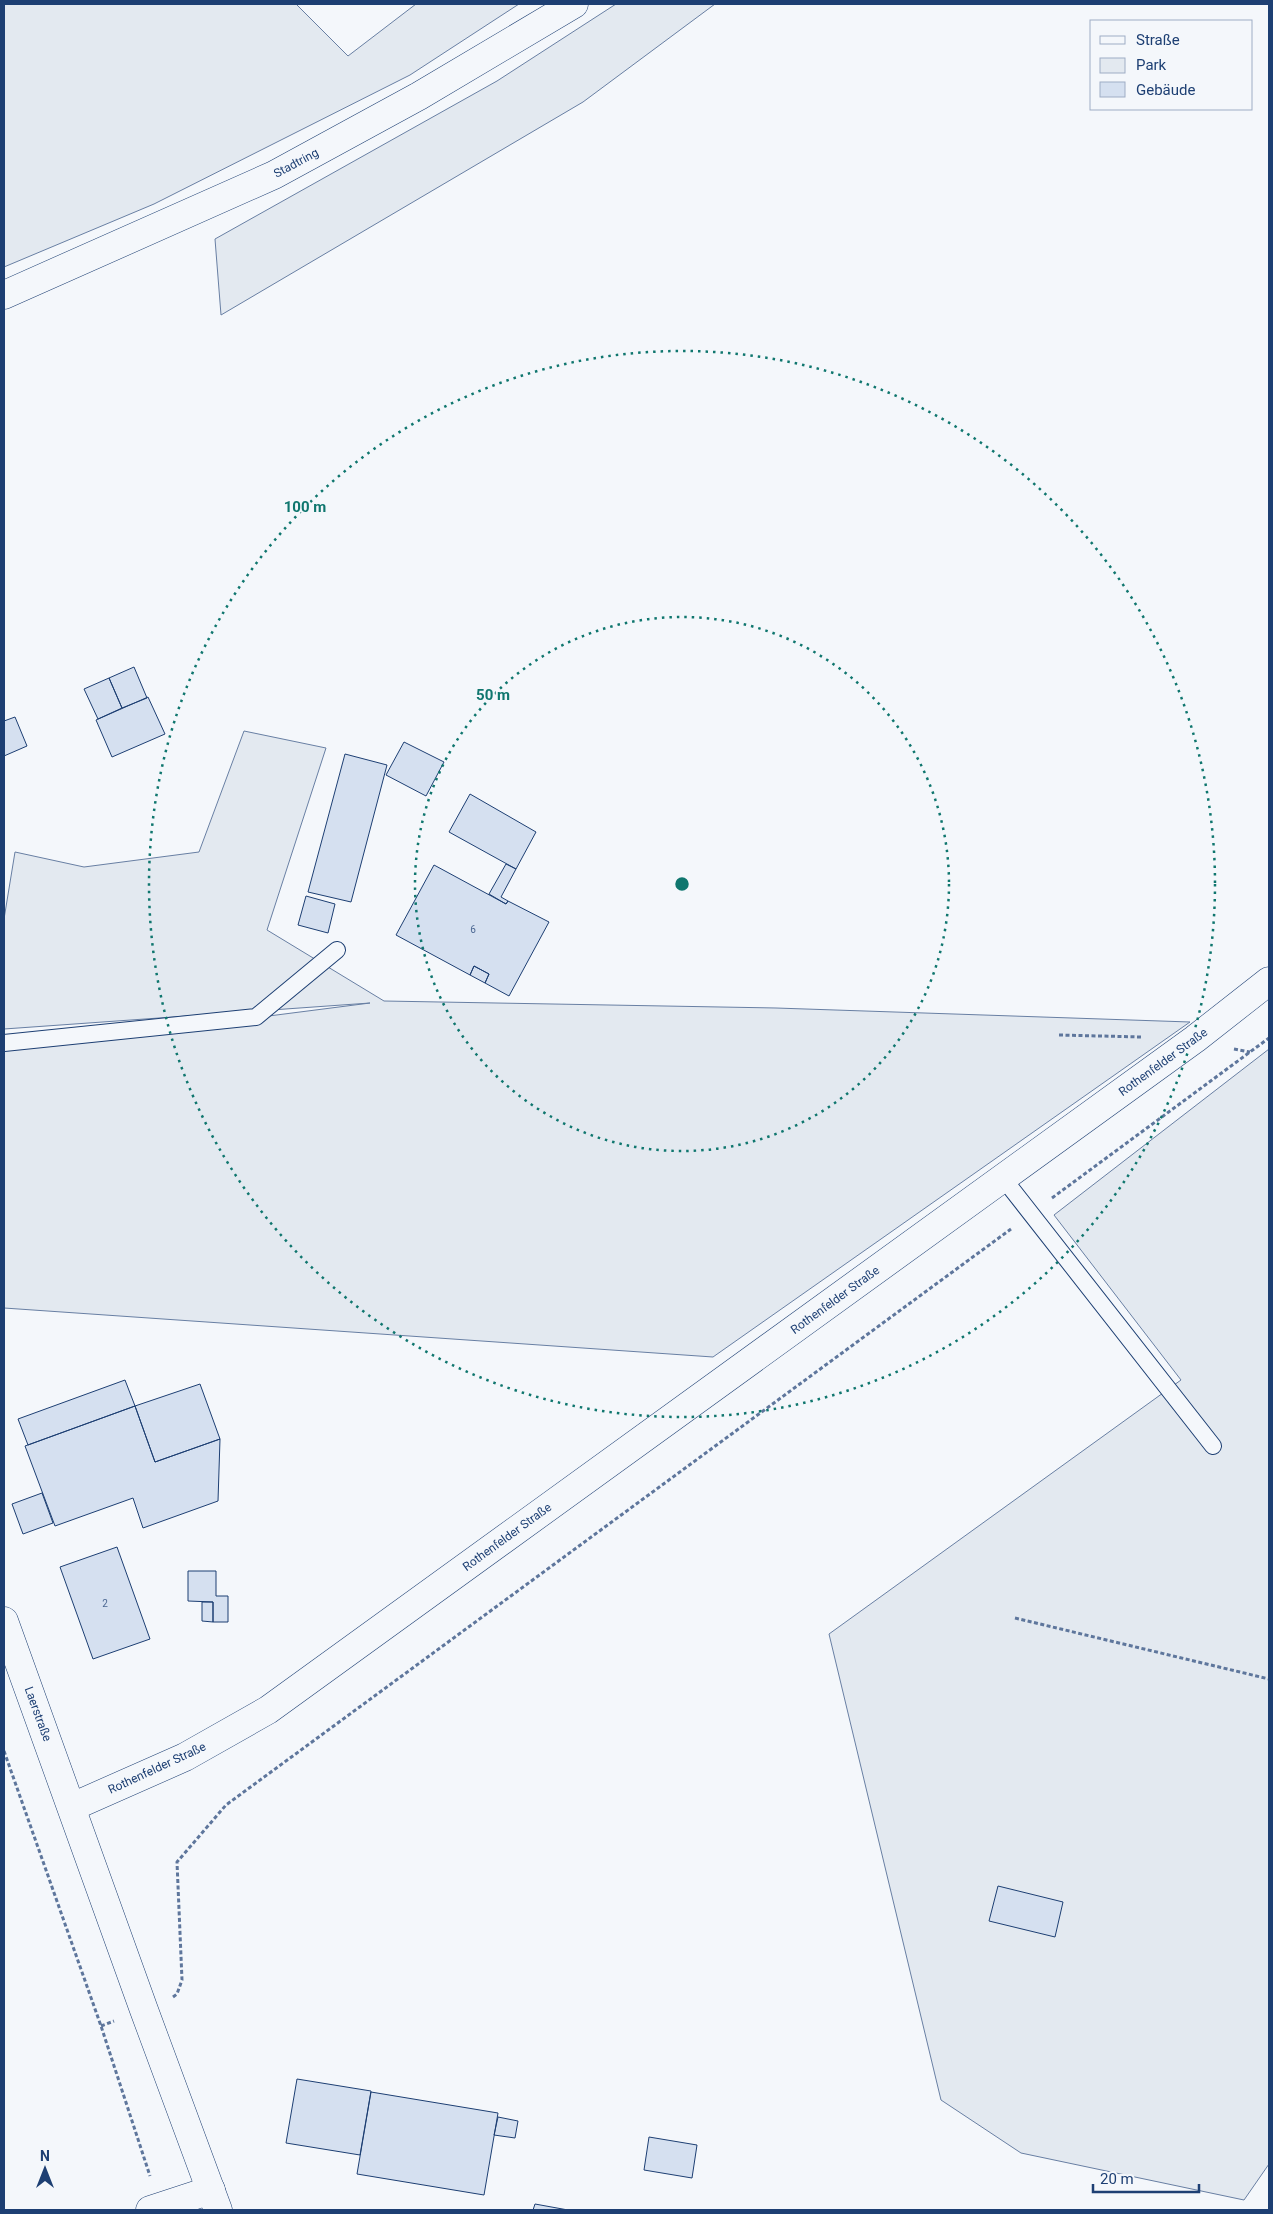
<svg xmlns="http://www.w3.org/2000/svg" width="1273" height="2214" viewBox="0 0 1273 2214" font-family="Roboto,sans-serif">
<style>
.green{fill:#e3e9f0;stroke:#687fa3}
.building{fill:#d5e0f0;stroke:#1d3f73}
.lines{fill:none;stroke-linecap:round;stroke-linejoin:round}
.service-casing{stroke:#1d3f73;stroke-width:18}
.minor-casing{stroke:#1d3f73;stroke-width:29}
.tertiary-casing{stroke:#1d3f73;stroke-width:29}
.secondary-casing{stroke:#1d3f73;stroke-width:29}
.path{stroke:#5e769c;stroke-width:3;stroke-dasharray:4 2.5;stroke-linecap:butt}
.service{stroke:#f4f7fb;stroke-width:16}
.minor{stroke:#f4f7fb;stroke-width:28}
.tertiary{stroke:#f4f7fb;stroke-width:28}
.secondary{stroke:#f4f7fb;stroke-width:28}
.ring{fill:none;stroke:#0f766e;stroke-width:2.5;stroke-dasharray:2.5 5}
.labels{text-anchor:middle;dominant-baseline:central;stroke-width:4;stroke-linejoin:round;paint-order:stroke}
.number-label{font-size:10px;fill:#4b6792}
.street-label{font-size:12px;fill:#1d3f73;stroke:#f4f7fb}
.centre{fill:#0f766e;stroke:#f4f7fb;stroke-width:2.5}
.ring-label{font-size:15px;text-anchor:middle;font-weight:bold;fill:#0f766e;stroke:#f4f7fb;stroke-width:4;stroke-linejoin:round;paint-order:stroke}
</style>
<rect width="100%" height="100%" fill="#f4f7fb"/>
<path class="green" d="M4,4H296L348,56L416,4H519L410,75L154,204L4,267Z
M616,4H715L583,102L221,315L215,239L497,81Z
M244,731L326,748L267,930L384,1001L776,1008L1190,1022L713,1357L4,1308V1050L370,1003L4,1029V919L15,852L84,867L199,852Z
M1269,1049V2164L1244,2200L1021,2153L941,2100L829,1634L1181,1380L1054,1215Z"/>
<path class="building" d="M134,667L147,698L122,708L109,678Z
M109,678L122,708L98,719L84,689Z
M148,697L165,734L112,757L96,720Z
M15,717L27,746L4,756V721Z
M404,742L444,762L426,796L386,775Z
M345,754L387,765L351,902L308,892Z
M470,794L536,832L516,869L449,832Z
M506,864L516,869L501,897L508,901L506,904L489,894Z
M434,865L506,904L508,901L549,922L509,996L485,983L489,974L474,966L470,975L396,935Z
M306,896L335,904L328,933L298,925Z
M474,966L489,974L485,983L470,975Z
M125,1380L135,1406L28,1445L18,1419Z
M200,1384L220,1439L155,1462L135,1406Z
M135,1406L155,1462L220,1439L218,1501L143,1528L133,1498L55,1526L25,1446Z
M42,1493L53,1523L23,1534L12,1504Z
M117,1547L150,1639L93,1659L60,1567Z
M188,1571H216V1596H228V1622H213V1602L188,1601Z
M202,1602H213V1622L202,1621Z
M998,1886L1063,1902L1055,1937L989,1921Z
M297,2079L371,2091L360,2155L286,2143Z
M371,2092L498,2113L484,2195L357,2174Z
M498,2117L518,2121L515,2138L494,2135Z
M649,2137L697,2145L692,2178L644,2170Z
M535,2204L568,2210H533Z"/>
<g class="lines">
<g class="service-casing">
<path id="service" d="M4,1043L256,1017L337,950
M1003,1178L1213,1446"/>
</g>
<g class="minor-casing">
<path id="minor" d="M150,2210L211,2190"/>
</g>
<g class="tertiary-casing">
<path id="tertiary" d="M4,295L274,175L419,96L574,4
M72,1807L185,1757L268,1710L1195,1039L1269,981"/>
</g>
<g class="secondary-casing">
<path id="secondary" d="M4,1621L144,2010L218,2210"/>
</g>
<path class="path" d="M1059,1035L1142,1037
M1234,1049L1250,1052
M1052,1198L1269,1038
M1015,1618L1269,1679
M4,1751L101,2026L150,2176
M173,1997L177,1994L182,1980L177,1862L226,1805L1011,1229
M101,2026L114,2021"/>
<use href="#service" class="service"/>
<use href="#minor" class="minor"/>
<use href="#tertiary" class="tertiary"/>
<use href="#secondary" class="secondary"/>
</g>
<g class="ring">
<circle cx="682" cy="884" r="267"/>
<circle cx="682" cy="884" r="533"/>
</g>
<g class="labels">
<g class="number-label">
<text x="473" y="929">6</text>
<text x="105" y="1603">2</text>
</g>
<g class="street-label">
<text transform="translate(296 163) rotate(-28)">Stadtring</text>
<text transform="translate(1163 1062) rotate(-36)">Rothenfelder Straße</text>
<text transform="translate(835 1300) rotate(-36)">Rothenfelder Straße</text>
<text transform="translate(507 1537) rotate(-36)">Rothenfelder Straße</text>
<text transform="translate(38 1714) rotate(70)">Laerstraße</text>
<text transform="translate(157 1768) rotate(-25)">Rothenfelder Straße</text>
</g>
</g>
<circle cx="682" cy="884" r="8" class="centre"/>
<g class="ring-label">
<text x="305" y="512">100 m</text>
<text x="493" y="700">50 m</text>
</g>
<rect width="1273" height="2214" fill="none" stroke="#1d3f73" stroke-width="10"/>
<rect x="1090" y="20" width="162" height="90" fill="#f4f7fb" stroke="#9eadc5"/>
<rect x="1100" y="36" width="25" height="8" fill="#f4f7fb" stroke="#9eadc5"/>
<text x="1136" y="45" font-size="15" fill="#1d3f73">Straße</text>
<rect x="1100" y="58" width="25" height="15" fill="#e3e9f0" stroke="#9eadc5"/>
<text x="1136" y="70" font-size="15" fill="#1d3f73">Park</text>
<rect x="1100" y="82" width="25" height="15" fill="#d5e0f0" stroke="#9eadc5"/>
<text x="1136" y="95" font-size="15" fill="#1d3f73">Gebäude</text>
<g transform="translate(45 2169)" stroke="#f4f7fb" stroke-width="4" paint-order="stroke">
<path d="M0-4L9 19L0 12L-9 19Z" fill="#1d3f73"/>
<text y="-8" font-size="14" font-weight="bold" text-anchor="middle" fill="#1d3f73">N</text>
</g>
<path d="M1093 2184v8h106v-8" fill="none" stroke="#1d3f73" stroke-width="2.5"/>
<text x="1100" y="2184" font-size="15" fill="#1d3f73" stroke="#f4f7fb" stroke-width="4" paint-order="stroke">20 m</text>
</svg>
